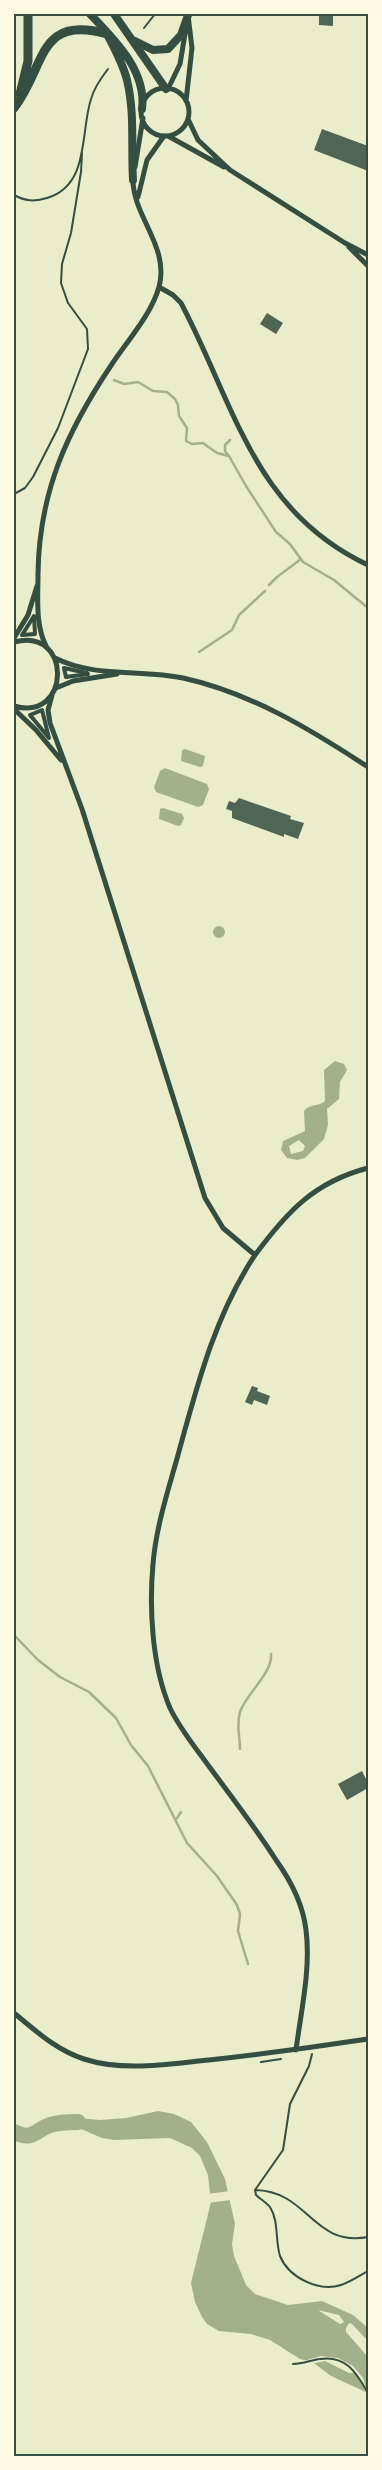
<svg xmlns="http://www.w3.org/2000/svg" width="382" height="2470" viewBox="0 0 382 2470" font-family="'PT Sans Narrow',sans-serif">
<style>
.water{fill:#a3b18a;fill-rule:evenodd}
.pier{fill:#e9edc9}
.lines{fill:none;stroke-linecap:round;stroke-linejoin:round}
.stream{stroke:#a3b18a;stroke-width:2.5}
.river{stroke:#a3b18a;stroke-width:16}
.building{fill:#4f6655}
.path{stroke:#344e41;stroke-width:2}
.pedestrian{stroke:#344e41;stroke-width:4}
.minor{stroke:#344e41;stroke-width:5}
.primary{stroke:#344e41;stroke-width:8}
.motorway{stroke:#344e41;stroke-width:9}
.neatline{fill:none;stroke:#344e41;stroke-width:2}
</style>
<rect width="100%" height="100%" fill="#e9edc9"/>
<path class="water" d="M185,749L205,756L203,766L200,767L181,761L182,750Z
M165,768L207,784L209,789L203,805L198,807L156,792L154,787L160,771Z
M163,808L182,814L184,818L181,825L178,826L159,819L160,809Z
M213 932a6 6 0 1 1 12 0a6 6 0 1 1-12 0Z
M335,1061L344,1064L347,1070L340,1082L339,1099L327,1109L328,1125L324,1139L305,1158L297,1160L287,1158L281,1150L283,1141L305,1131L304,1111C310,1103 319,1107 325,1101L324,1070ZM299,1140L305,1146L303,1151L291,1154L289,1146Z
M158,2111L174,2114L191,2122L207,2142L225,2179L235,2224L232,2244L234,2256L246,2285L255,2294L288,2305L322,2301L353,2315L368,2328V2341L352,2324L349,2323L346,2328V2332L368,2357V2393L331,2376L314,2363L300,2359L270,2340L251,2334L219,2331L207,2324L202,2317L195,2302L191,2283L211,2202L208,2175L200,2156L192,2148L170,2138L114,2140L102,2138L81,2129L59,2128L56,2116L100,2120L126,2118ZM318,2310L339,2315L344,2322L340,2324Z
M50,2118L53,2132C34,2140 37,2146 14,2139V2127C29,2136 37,2125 50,2118Z"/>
<path class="pier" d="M230,2191L231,2200L208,2203L207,2194Z
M321,2356L338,2358L353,2366L363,2378L368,2395L355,2373H349L325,2361L311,2364L300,2362Z"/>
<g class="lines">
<path class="stream" d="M114,380L124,384L138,382L153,391L167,392L175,399L178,405L179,416L187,428L186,441L192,444L203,443L217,453L229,456L246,486L276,532L290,544L303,562L334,580L368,608
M229,456L225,451V445L230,440
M269,585L277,577L301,559
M199,652L232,630L239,615L265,591
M14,1635L38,1660L60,1677L89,1692L116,1718L131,1745L148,1766L187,1843L217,1876L237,1905L240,1914L238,1931L248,1964
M240,1749C240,1734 236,1727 240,1712C245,1695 273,1673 271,1654
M177,1818L181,1812"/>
<path class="river" d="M14,2132C34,2141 33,2131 50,2125C59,2122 69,2122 78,2122"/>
</g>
<path class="building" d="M319,14H333V26L319,25Z
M322,129L368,146V171L314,150Z
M267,313L283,323L276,334L260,324Z
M239,798L291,816L290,819L304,823L298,839L284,834V837L232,818V811L226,809L229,801L235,803Z
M252,1386L258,1388L257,1391L270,1396L267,1405L254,1400L252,1405L245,1402Z
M362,1771L368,1783V1788L347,1800L338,1784Z"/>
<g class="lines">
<path class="path" d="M144,28L155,14
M14,195C25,201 34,202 47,198C90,185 80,133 91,99C94,88 101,78 108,69
M14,494L25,488L33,477L58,428L88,349L87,329L68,303L61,283L62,264L71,233L81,172L82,153
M261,2062L281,2059
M255,2190L283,2150L290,2104L309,2066L312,2054
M255,2190L256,2195C260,2199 266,2202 270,2207C279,2221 275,2240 280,2256C289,2278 319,2292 341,2285C350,2282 359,2276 368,2271
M255,2190C309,2191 312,2247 368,2237
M293,2364C303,2364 311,2360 320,2359C347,2355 357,2374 368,2393"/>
<path class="pedestrian" d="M34,616L35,634L22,635Z
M64,668L87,673L88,674L66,677Z
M42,710L49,738L30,715Z"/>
<path class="minor" d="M141 112a24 24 0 1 1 48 0a24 24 0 1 1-48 0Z
M168,89L180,64L186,28
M186,101L192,48L188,15
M188,119L198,140L230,170L345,243L368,255
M168,136L224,167
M135,167L143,118
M138,197L147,160L164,136
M349,247L368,266
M159,287L173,295L181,303C235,405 253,511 368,565
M14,638L28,615L37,586
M14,642C73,626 71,723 14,706
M47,648C35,626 38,599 38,574C39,492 67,431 112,364C128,340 151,315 159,287C170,246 132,216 133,178
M55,658C94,678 141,669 183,678C251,693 310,729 368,767
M56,688L73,681L117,674
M52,695L48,710L50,723L82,809L205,1198L223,1228L255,1255C215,1315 197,1386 178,1455C168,1491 156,1527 153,1564C149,1609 152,1666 170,1708C180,1729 195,1747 208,1765C231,1796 255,1827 276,1860C291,1881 303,1904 306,1930C311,1969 301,2011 296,2050
M14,709L36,730L61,760
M255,1255C287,1212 314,1182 368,1168
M14,2013C36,2031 56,2050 84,2059C124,2072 168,2064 209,2060C262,2054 315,2047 368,2039"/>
<path class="primary" d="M90,14C114,39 147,71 142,109
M114,14L166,89
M107,34C115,49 123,64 127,80C135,113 131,147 133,180
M135,41L153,50L168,49L181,35L188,15"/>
<path class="motorway" d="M20,94L28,61V14
M14,108C46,67 37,14 107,34"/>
</g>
<rect width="382" height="2470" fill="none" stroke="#fefae0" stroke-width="30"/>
<rect x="15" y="15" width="352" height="2440" class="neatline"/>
</svg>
